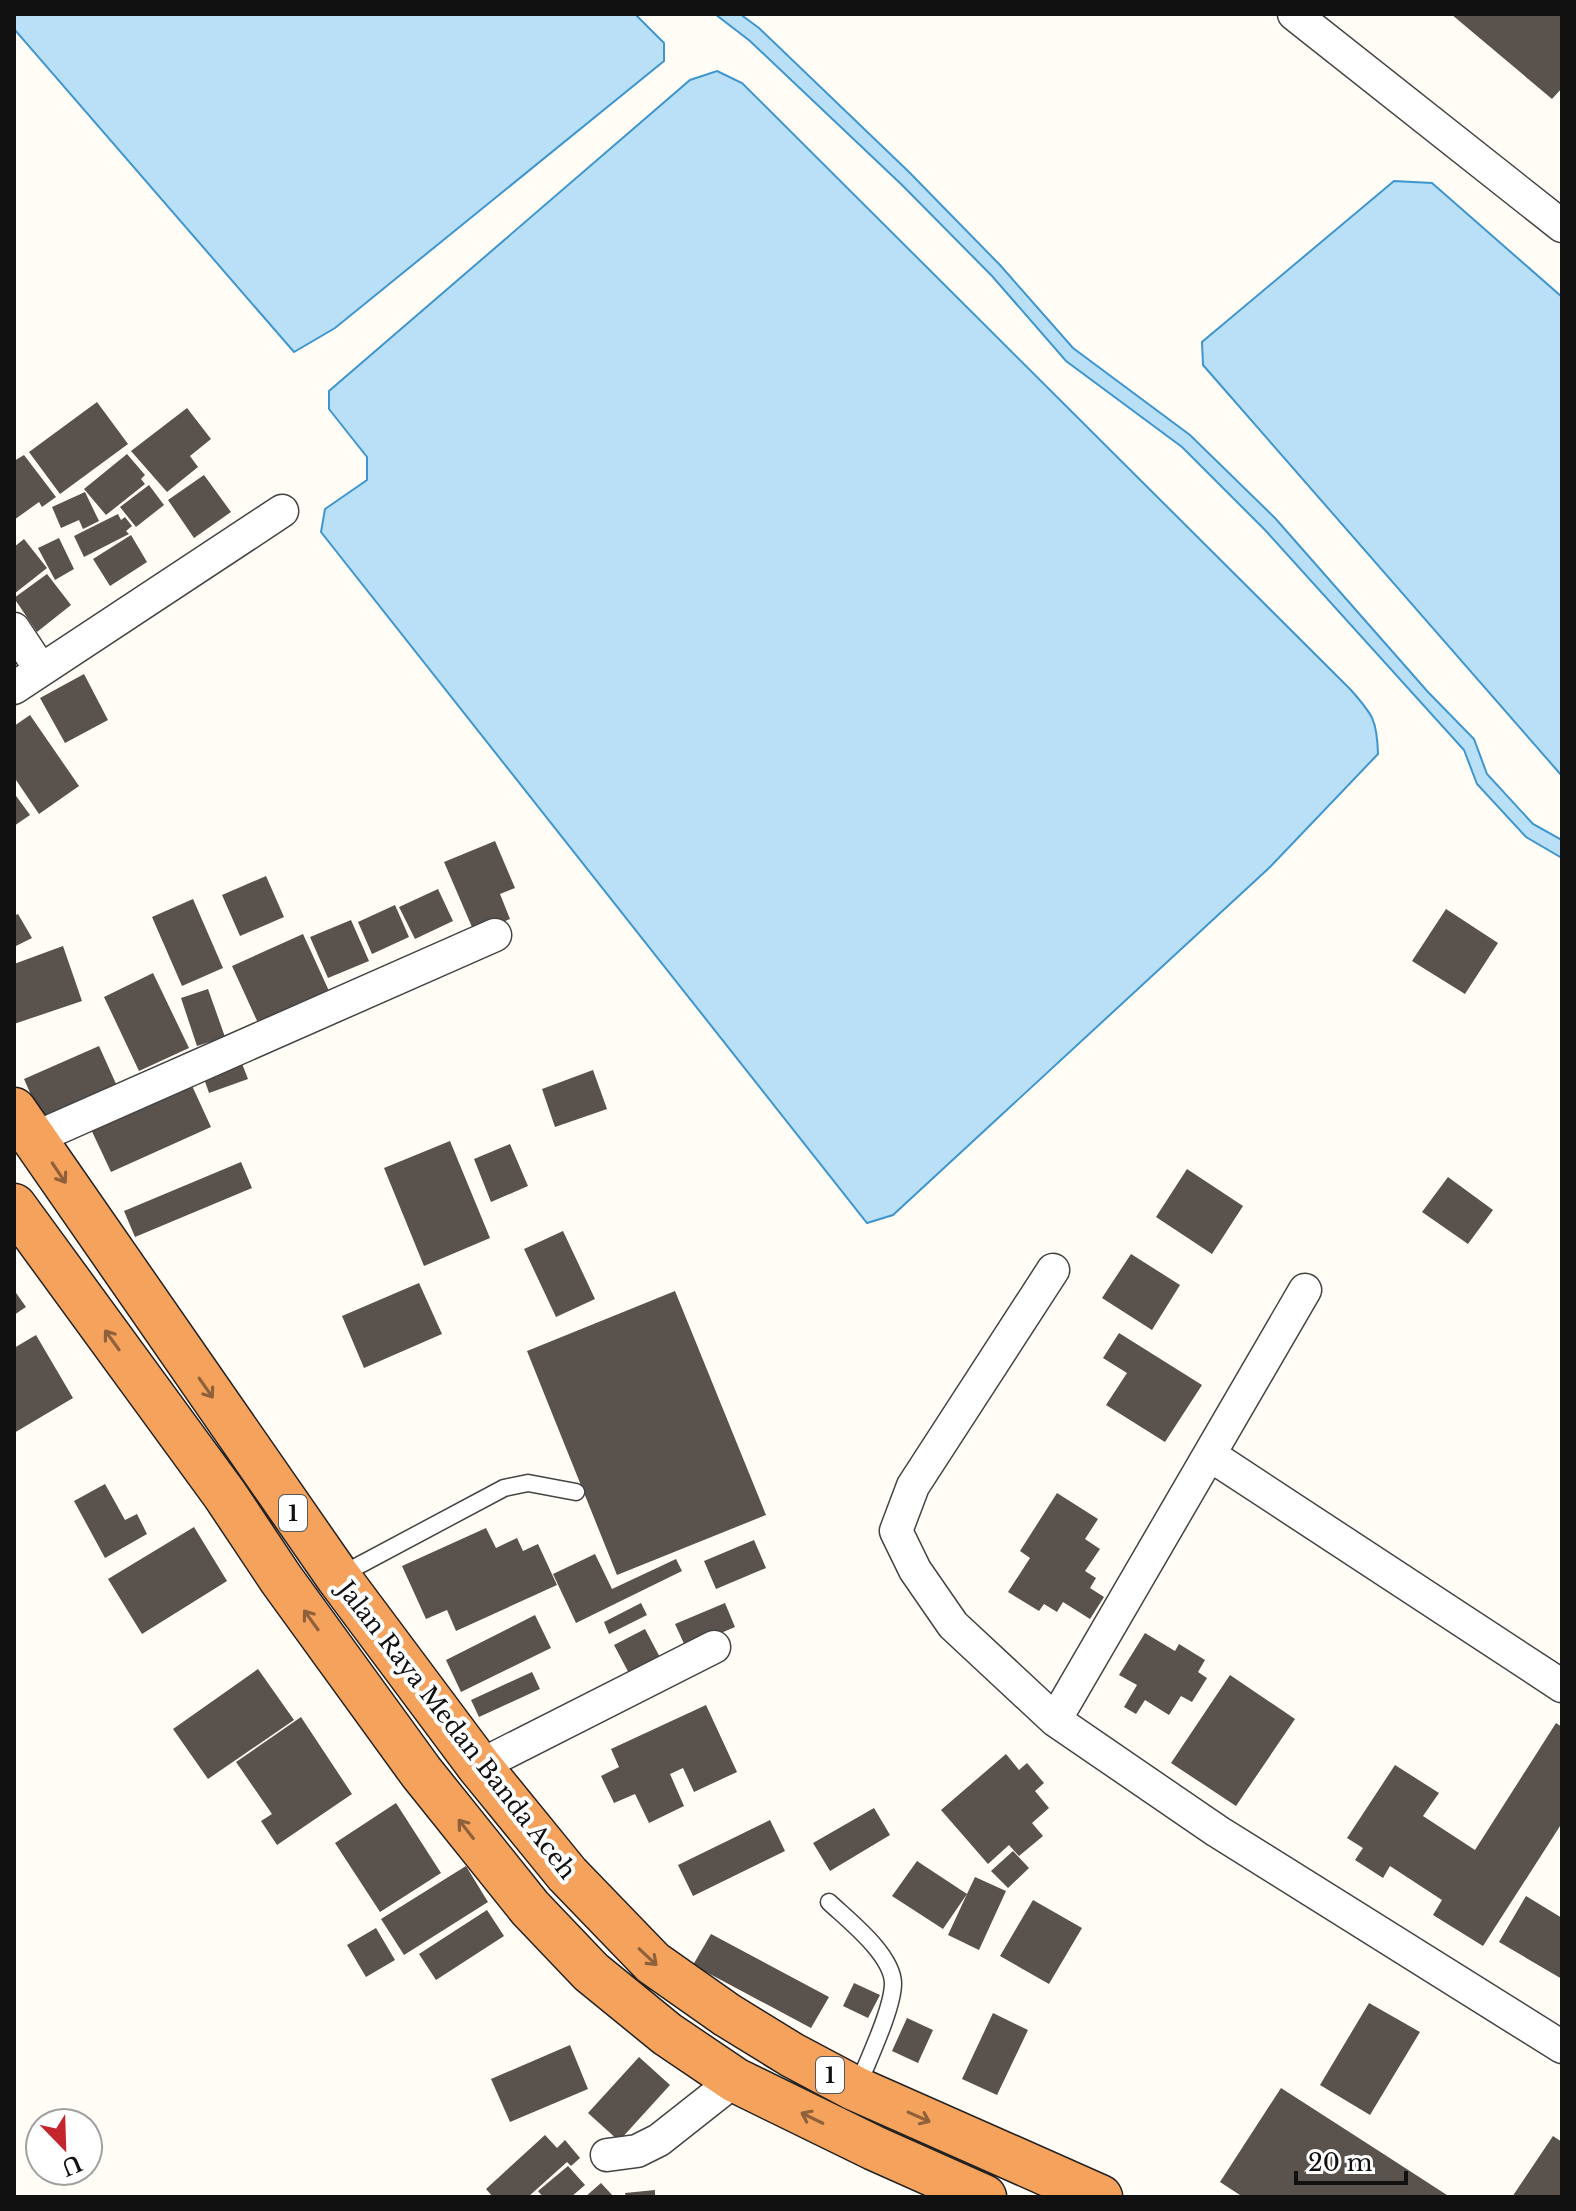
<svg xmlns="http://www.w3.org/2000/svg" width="1576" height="2211" viewBox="0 0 1576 2211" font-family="'Libre Baskerville',serif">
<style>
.water{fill:#b9e0f7;stroke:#3f96cf;stroke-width:2}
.building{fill:#5a524d}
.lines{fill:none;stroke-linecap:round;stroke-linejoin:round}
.lane-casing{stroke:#444;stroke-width:19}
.street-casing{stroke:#444;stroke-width:35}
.highway-casing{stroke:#222;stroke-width:47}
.lane{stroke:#fff;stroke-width:16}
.street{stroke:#fff;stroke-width:32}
.highway{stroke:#f5a25d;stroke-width:44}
.oneway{stroke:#8e613b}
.labels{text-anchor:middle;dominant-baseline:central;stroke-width:8;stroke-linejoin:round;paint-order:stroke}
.shield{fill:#fff;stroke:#585858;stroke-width:2}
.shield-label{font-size:22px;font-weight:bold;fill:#111}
.street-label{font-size:24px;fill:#111;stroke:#fff}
</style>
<rect width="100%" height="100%" fill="#fffdf5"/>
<path class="water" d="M14,14H635L664,43V61L335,328L294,352L14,29Z
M715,14H740L759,28L909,172L1000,265L1073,348L1190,435L1275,518L1428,692L1474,739L1487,774L1533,824L1562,840V858L1526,837L1477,784L1464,750L1265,530L1182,447L1066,361L992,276L902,185L750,41Z
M717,71L742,83L1351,690C1373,715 1377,720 1378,754L1269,868L893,1215L867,1223L321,532L325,509L367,480V457L329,409V391L690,80Z
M1394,181L1432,183L1562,297V776L1203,365L1202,342Z"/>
<path class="building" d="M1451,14H1562V88L1552,99Z
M97,402L128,444L60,494L29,452Z
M187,408L211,439L190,456L198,467L167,492L131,451Z
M127,454L145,475L141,479L145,484L106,515L84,489Z
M24,455L56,497L42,507L39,502L14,520V461Z
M204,475L231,512L194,538L168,500Z
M149,485L164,505L136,527L120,507Z
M85,492L99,521L83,529L79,520L61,528L52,507Z
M118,514L121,520L125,517L132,526L126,531L129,534L84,557L74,536Z
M131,535L147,562L110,586L93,559Z
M59,538L74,569L55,580L38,548Z
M24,539L47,568L14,594V547Z
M47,574L71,605L37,632L14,598Z
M84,674L108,720L65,743L40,698Z
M30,715L79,786L39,814L14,777V726Z
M14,793L30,815L14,826Z
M495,841L515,888L500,894L510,919L475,934L444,862Z
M266,876L284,917L240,936L222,895Z
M438,889L453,921L415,939L399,907Z
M193,899L223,968L182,986L152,917Z
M395,905L409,937L372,954L358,922Z
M1446,909L1498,943L1465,994L1412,961Z
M18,914L32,938L14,947V916Z
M351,920L369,961L328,978L310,937Z
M303,934L334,1002L263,1034L232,966Z
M63,946L82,1001L14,1024V964Z
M153,973L189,1048L139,1071L104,997Z
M208,989L225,1037L197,1046L181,998Z
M99,1046L117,1086L42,1120L24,1079Z
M239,1056L248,1079L209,1093L201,1070Z
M593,1070L607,1109L555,1127L542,1089Z
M188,1077L211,1127L111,1172L88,1123Z
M450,1141L490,1238L424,1266L384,1168Z
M510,1144L528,1186L491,1202L474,1159Z
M241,1162L252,1188L135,1237L124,1211Z
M1187,1169L1243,1206L1212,1254L1156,1217Z
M1448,1177L1493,1210L1468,1244L1422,1212Z
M563,1231L595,1299L556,1317L524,1249Z
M1131,1254L1180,1285L1152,1330L1102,1298Z
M419,1283L442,1334L364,1368L342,1316Z
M14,1290L26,1307L14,1315Z
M675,1291L766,1515L617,1575L527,1351Z
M1119,1333L1202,1385L1165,1442L1106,1405L1127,1373L1103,1358Z
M36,1335L73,1398L14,1433V1348Z
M105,1484L125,1520L137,1514L147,1534L105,1558L74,1501Z
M1057,1493L1098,1519L1085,1539L1100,1549L1085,1571L1096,1578L1090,1588L1104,1597L1090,1619L1063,1602L1057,1612L1044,1604L1039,1611L1008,1592L1030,1558L1020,1551Z
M194,1527L227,1581L142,1634L108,1579Z
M486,1528L496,1548L517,1538L523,1551L538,1544L557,1585L456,1631L447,1610L426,1619L402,1566Z
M754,1540L766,1568L716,1589L704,1561Z
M595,1554L612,1589L676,1559L682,1571L576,1623L553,1574Z
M641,1603L647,1615L609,1634L604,1622Z
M725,1603L735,1627L686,1648L675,1624Z
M535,1615L551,1648L461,1692L446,1660Z
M645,1629L663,1663L632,1679L614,1645Z
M1145,1633L1175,1651L1179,1644L1205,1660L1198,1672L1207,1678L1192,1702L1181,1696L1169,1715L1145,1700L1136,1714L1124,1707L1137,1685L1119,1675Z
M258,1669L294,1720L208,1779L173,1729Z
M532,1672L540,1689L479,1717L471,1700Z
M1230,1675L1295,1719L1236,1806L1171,1763Z
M706,1705L737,1772L694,1792L683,1768L670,1774L684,1806L649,1823L635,1794L614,1803L601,1776L619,1767L611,1749Z
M301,1717L352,1794L277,1845L261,1821L272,1814L236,1762Z
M1556,1723L1562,1727V1823L1483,1946L1433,1915L1442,1900L1390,1866L1383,1878L1355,1860L1363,1848L1347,1838L1395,1765L1439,1793L1423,1816L1475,1850Z
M1006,1754L1019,1770L1027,1763L1044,1783L1035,1791L1049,1808L1032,1823L1043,1836L1019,1856L1009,1845L988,1864L941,1810Z
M396,1803L441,1873L380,1912L335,1843Z
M874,1808L890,1835L830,1871L813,1843Z
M770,1820L785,1851L693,1896L678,1865Z
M1013,1851L1029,1868L1008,1888L991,1871Z
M917,1861L967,1894L975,1877L1006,1891L979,1950L948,1935L967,1894L943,1929L892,1896Z
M466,1866L488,1902L404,1955L381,1919Z
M1526,1896L1562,1918V1979L1499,1942Z
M1033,1900L1082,1928L1049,1984L1000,1956Z
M487,1910L504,1936L436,1980L419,1954Z
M376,1928L395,1960L366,1977L347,1945Z
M711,1934L829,1997L811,2028L693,1965Z
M854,1983L880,1995L868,2018L843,2006Z
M1369,2003L1420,2032L1370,2115L1320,2085Z
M993,2013L1028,2030L997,2095L962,2079Z
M907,2018L933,2030L918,2063L892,2051Z
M570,2045L588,2089L510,2122L491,2079Z
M639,2057L670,2085L619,2141L588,2113Z
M1281,2088L1382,2153L1450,2197H1243L1220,2182Z
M545,2135L557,2148L565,2140L580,2158L571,2166L567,2162L528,2197H493L486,2189Z
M1553,2136L1562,2142V2197H1512Z
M568,2166L585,2185L571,2197H543L538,2191Z
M601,2183L614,2197H585Z
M655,2190V2197H626L625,2193Z"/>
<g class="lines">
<g class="lane-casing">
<path id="lane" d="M339,1576L504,1488L528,1483L576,1492
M829,1902C848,1920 892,1954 893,1983C893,2009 867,2062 857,2088"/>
</g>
<g class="street-casing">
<path id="street" d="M1294,14L1562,226
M14,629L41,670
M14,688L282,511
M35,1138L495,935
M1053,1270L913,1486L896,1531L915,1570L953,1625L1055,1720L1217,1831L1562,2047
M1210,1455L1562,1686
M1055,1720L1305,1290
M479,1766L714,1647
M607,2155L637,2151L659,2140L735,2080"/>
</g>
<g class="highway-casing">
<path id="highway" d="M14,1110L338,1577L479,1766L567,1874L653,1963L727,2015L792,2055L856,2089L1100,2197
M14,1206L225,1495L281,1579L421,1772L530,1908L591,1972L667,2034L735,2080L874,2148L984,2197"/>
</g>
<use href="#lane" class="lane"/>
<use href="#street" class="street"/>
<use href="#highway" class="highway"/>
</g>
<defs><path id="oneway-shaft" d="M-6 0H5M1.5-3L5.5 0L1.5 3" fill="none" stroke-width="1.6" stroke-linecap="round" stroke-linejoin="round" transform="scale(2)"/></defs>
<g class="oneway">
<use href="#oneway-shaft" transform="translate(59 1173) rotate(56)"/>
<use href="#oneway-shaft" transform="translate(112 1340) rotate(-126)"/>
<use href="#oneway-shaft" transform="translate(206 1388) rotate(55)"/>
<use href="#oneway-shaft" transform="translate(311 1620) rotate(-126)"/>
<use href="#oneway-shaft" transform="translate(466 1829) rotate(-128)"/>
<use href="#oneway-shaft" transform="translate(648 1957) rotate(43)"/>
<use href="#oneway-shaft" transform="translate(919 2117) rotate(24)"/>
<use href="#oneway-shaft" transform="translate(812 2118) rotate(-154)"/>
</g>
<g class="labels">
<g class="shield">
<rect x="279" y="1495" width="28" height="36" rx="6"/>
<rect x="816" y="2057" width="28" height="36" rx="6"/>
</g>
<g class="shield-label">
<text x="293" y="1513">1</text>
<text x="830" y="2075">1</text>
</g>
<g class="street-label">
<text transform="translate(457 1730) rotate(52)">Jalan Raya Medan Banda Aceh</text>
</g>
</g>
<rect width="1576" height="2211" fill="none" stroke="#111111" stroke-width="32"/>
<g transform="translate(64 2147) rotate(157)"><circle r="38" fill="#ffffff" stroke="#a0a0a0" stroke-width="2"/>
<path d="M0-6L14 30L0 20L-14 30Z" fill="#c4262e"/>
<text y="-12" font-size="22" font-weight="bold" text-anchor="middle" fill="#111111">U</text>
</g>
<path d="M1296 2171v12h110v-12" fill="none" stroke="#111111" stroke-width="4"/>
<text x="1308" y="2171" font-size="24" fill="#111111" stroke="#ffffff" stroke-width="6" paint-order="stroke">20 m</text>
</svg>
